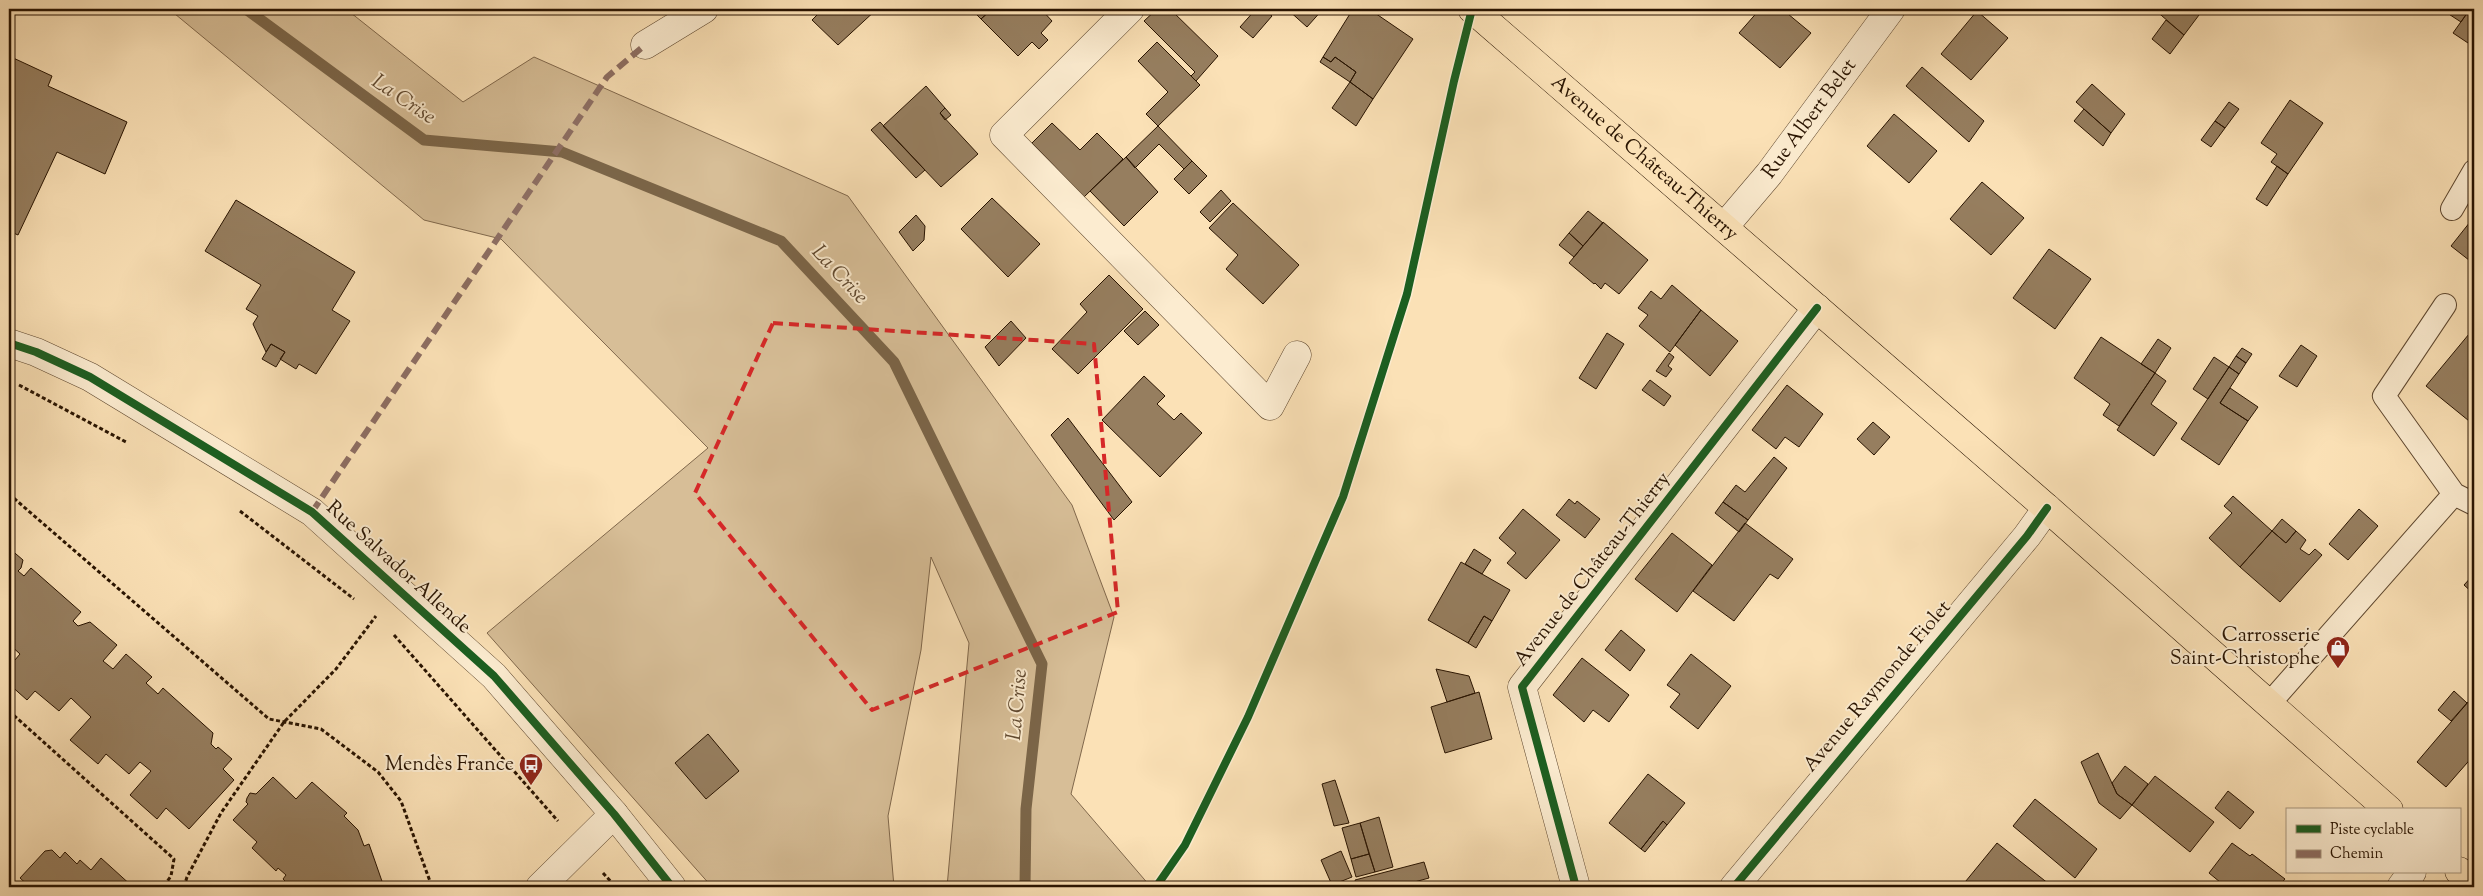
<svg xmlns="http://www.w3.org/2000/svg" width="2483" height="896" viewBox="0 0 2483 896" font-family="'Sorts Mill Goudy',serif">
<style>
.green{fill:#d7be97;stroke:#80684c}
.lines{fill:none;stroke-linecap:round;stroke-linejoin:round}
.stream{stroke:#7b6548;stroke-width:11}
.building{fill:#967e5f;stroke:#281300}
.lane-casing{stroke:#5d462e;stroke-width:24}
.street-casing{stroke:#5d462e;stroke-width:29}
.primary-casing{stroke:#281300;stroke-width:29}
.path{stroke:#281300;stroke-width:3;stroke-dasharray:4 2.5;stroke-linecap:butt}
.lane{stroke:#fcecd0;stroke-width:22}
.street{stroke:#fcecd0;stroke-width:28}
.primary{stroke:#fbe1b6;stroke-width:28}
.quiet{stroke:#8d6e63;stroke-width:6;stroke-dasharray:12 6;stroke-linecap:butt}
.cycleway-casing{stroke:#fcecd0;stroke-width:11}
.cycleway{stroke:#1b5e20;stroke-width:8}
.marked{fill:none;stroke:#d62828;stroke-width:4;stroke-dasharray:10 6;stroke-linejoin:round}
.labels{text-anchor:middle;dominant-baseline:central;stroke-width:4;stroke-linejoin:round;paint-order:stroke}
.street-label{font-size:20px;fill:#281300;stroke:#fcecd0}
.poi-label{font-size:20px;fill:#281300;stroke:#fcecd0;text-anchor:end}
.water-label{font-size:21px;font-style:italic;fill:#604930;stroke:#fcecd0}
</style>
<rect width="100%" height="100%" fill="#fbe1b6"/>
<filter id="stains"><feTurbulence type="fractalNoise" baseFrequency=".004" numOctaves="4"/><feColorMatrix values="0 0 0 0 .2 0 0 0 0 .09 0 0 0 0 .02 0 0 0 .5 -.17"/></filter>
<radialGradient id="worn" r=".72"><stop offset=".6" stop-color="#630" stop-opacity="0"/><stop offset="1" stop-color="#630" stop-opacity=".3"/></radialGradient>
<path class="green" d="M169,9H346L463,102L534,57L848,196L1072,505L1114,617L1071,794L1150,886L1149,887H947L969,643L931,557L921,650L888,816L894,887H712L487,633L708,448L501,239L424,220Z"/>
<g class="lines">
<path class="stream" d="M246,9L424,140L562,152L781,241L894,362L1042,664L1026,809L1025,887"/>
</g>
<path class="building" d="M823,9H877L838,45L812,20Z
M971,9H992L981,19Z
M992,9H1041L1052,21L1041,33L1048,40L1039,49L1032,42L1018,56L981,19Z
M1157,9H1170L1218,56L1196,81L1191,76L1195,72L1144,21Z
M1256,9H1264L1272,16L1253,38L1240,27Z
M1287,9H1323L1307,27Z
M1353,9H1373L1372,11L1413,39L1373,99L1350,82L1356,72L1335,57L1331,62L1323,57Z
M1760,9H1782L1811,33L1780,68L1739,33Z
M2154,9H2191L2199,15L2184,35Z
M2441,9H2470L2461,22Z
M2470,9H2474V47L2453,33Z
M1977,11L2008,38L1971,80L1941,54Z
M2166,20L2184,35L2170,54L2152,39Z
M1157,42L1200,85L1158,126L1146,114L1168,92L1138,61Z
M9,56L52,76L48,86L127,122L105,174L57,152L18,235L9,231Z
M1323,57L1331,62L1335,57L1356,72L1350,82L1320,62Z
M1922,67L1984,121L1969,142L1906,86Z
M1350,82L1373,99L1356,126L1332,108Z
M2092,84L2125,114L2111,133L2076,102Z
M926,86L945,108L940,113L978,154L941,187L883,126Z
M2290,100L2323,123L2288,174L2271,162L2277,154L2261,143Z
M2229,102L2239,109L2225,128L2215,121Z
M945,108L951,115L945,120L940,113Z
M2084,109L2111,133L2103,146L2074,121Z
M1894,114L1937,151L1909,183L1867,146Z
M2215,121L2225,128L2211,147L2201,140Z
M880,122L925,170L916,178L871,130Z
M1052,123L1080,150L1097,133L1123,159L1084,197L1032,143Z
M1158,126L1192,161L1184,169L1159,144L1135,168L1126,157Z
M1126,157L1158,192L1124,226L1090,191Z
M1192,161L1207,176L1189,194L1174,179Z
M2277,166L2288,174L2267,206L2256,199Z
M1982,182L2024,218L1991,255L1950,219Z
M1221,190L1231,201L1210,222L1200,212Z
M992,198L1040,244L1008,277L961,229Z
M236,200L355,272L332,310L350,321L316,374L299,364L296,369L280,359L285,352L271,344L266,352L253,324L258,316L246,309L261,285L205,251Z
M1233,203L1299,265L1263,304L1226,269L1238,255L1209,228Z
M1588,211L1603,223L1583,246L1569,233Z
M916,215L925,226L924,240L913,251L899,232Z
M2474,217V264L2451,246Z
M1603,222L1648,260L1619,294L1605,283L1601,289L1595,283L1594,284L1569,263Z
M1569,233L1583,246L1574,257L1559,245Z
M2049,249L2091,279L2055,329L2013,298Z
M1109,275L1143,309L1078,374L1052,349L1087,312L1080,304Z
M1672,285L1701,310L1670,352L1639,326L1648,315L1638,308L1651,291L1661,299Z
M1701,310L1738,341L1710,376L1675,345Z
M1145,311L1159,325L1138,345L1124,331Z
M1011,321L1026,338L999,366L985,347Z
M2474,328V425L2426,386Z
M1607,333L1624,344L1596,389L1579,378Z
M2101,337L2155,373L2119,426L2103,415L2110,404L2074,378Z
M2158,339L2171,348L2155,373L2141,364Z
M271,344L285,352L276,367L262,359Z
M2301,345L2317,356L2297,387L2279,376Z
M2242,348L2252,354L2246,363L2236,356Z
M1669,353L1674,357L1668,366L1672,369L1666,377L1656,371Z
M2236,356L2246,363L2239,374L2229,367Z
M2214,357L2229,367L2208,399L2193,389Z
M2229,367L2239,374L2220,403L2248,421L2219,465L2181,439Z
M2155,373L2166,381L2151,404L2177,423L2154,456L2117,430Z
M1144,376L1165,396L1157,404L1174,420L1181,413L1202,433L1160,477L1102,420Z
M1650,380L1671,396L1664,406L1642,390Z
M1787,385L1823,414L1799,447L1785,437L1776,449L1752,430Z
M2230,388L2258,407L2248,421L2220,403Z
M1068,418L1132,502L1114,520L1051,435Z
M1873,422L1890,437L1874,455L1857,439Z
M1774,457L1787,468L1748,520L1723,502L1736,485L1745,492Z
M2233,496L2272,531L2240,567L2209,538L2232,513L2224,506Z
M1569,499L1575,504L1577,501L1600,519L1585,538L1556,515Z
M1723,502L1748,520L1739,532L1715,513Z
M1523,509L1560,540L1526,579L1507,563L1516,553L1499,538Z
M2359,509L2378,526L2348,560L2329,544Z
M2282,519L2296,531L2286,543L2272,531Z
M1745,523L1793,559L1778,579L1770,574L1734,621L1693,591Z
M2272,531L2286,543L2296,531L2306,540L2300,549L2309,555L2315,549L2322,555L2280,602L2240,567Z
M1672,533L1712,565L1677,612L1635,579Z
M9,548L23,560L21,568L18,571L24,576L31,568L81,612L73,621L78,626L90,622L117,645L103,661L113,669L126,654L152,677L146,683L158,694L163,688L213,733L211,744L216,749L218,747L232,759L223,769L234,780L189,829L166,808L157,819L130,795L151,771L140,762L129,774L106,754L98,764L70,740L91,717L71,698L59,711L35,691L27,700L9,684V667L20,654L9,644Z
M1474,549L1491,560L1482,574L1465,564Z
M1461,562L1510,590L1492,621L1484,616L1468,643L1428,620Z
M2474,574V594L2464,585Z
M1484,616L1492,621L1476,648L1468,643Z
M1621,630L1645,650L1630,671L1605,650Z
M1691,654L1731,686L1698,729L1670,707L1680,694L1667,685Z
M1582,658L1629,695L1609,722L1593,710L1584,722L1553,695Z
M1436,669L1469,676L1475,693L1447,702Z
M2454,691L2467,703L2451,721L2438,710Z
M1479,692L1492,739L1445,753L1431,707Z
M2474,695V755L2446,787L2417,762Z
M708,734L739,771L706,799L675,763Z
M2098,753L2117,794L2132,805L2120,819L2099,803L2081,762Z
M2125,766L2148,784L2132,805L2117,794L2112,783Z
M1648,774L1685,803L1667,825L1663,821L1641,849L1609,823Z
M2155,776L2214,822L2190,852L2132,805Z
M273,777L296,799L312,782L347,813L344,816L358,830L364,846L369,844L384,887H288L290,886L283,879L286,875L278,868L276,871L252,848L257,842L233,820L248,804L246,802L247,798L250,793L256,794Z
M1335,780L1349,823L1334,826L1322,784Z
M2228,791L2254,812L2240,829L2215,808Z
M2035,799L2097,849L2075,878L2013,826Z
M1379,817L1393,867L1375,872L1360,823Z
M1663,821L1667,825L1645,852L1641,849Z
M1360,823L1369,854L1351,859L1342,828Z
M1997,843L2049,884L2047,887H1961Z
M2232,843L2250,856L2252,854L2285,879L2278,887H2226L2209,873Z
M52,850L60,858L65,852L77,864L80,860L91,870L101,858L133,887H39L37,885L30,887L20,878L45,851Z
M1341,851L1352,877L1332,885L1321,860Z
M1369,854L1375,872L1356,877L1351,859Z
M1424,862L1429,878L1396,887H1357L1355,880Z"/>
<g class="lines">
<g class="lane-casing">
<path id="lane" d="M2452,209L2474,171
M2454,494L2474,504
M2269,704L2454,494L2384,396L2445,305"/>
</g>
<g class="street-casing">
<g id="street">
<path d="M1130,9L1004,135L1270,406L1297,355"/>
<path d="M645,45L704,9"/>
<path id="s1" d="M1724,227L1769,174L1891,9"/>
<path d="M9,343L36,352L90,377L312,512L494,676L614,814L672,887"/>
<path d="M540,887L614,814"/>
<path d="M1576,887L1522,687L1817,308"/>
<path d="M1734,887L2027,536L2047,508"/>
<path d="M2401,887L2412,872"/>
</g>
</g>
<g class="primary-casing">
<g id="primary">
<path id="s2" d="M1472,9L2047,508L2389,810"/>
<path d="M2459,871L2474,884"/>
</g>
</g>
<path class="path" d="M19,385L126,442
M9,494L269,719L321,729L378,772L401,801L432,887
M240,511L354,599
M394,635L558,821
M9,711L174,859L171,876L163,887
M603,873L616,887
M184,887L187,877L221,813L284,722L336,669L376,616"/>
<use href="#lane" class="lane"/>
<use href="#street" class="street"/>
<use href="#primary" class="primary"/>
<path class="quiet" d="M312,512L607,77L645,45"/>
<g class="cycleway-casing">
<path id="cycleway" d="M9,343L36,352L90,377L312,512L494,676L614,814L672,887
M1156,887L1185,845L1248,717L1343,497L1407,294L1454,81L1472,9
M1576,887L1522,687L1817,308
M1734,887L2027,536L2047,508"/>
</g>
<use href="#cycleway" class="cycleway"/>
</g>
<path class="marked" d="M773,323L1094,344L1118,612L872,710L695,493Z"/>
<defs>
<g id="shop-pin" transform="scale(1.25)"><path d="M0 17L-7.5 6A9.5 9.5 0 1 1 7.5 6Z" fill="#8f2418" stroke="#fcecd0"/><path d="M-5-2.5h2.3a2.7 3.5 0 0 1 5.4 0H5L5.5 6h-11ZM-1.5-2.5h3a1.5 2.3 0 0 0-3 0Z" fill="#fff"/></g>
<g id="bus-pin" transform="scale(1.25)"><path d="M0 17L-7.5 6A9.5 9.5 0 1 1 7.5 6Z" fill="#8f2418" stroke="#fcecd0"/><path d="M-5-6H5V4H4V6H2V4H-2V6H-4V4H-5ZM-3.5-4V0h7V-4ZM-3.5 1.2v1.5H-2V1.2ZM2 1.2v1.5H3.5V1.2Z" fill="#fff"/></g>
</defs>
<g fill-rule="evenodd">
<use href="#shop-pin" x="2338" y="648"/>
<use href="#bus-pin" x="531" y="765"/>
</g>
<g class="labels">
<g class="street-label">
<text stroke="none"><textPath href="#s1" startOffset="138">Rue Albert Belet</textPath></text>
<text stroke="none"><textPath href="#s2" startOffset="228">Avenue de Château-Thierry</textPath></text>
<text transform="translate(398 568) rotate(42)">Rue Salvador Allende</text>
<text transform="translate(1593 570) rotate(-52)">Avenue de Château-Thierry</text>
<text transform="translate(1878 687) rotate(-50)">Avenue Raymonde Fiolet</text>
</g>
<g class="poi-label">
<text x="2320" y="636">Carrosserie<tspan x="2320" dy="23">Saint-Christophe</tspan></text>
<text x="514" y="765">Mendès France</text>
</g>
<g class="water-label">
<text transform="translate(403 100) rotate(34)">La Crise</text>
<text transform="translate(839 275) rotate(47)">La Crise</text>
<text transform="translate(1018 705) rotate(-85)">La Crise</text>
</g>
</g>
<rect width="2483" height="896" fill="none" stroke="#fbe1b6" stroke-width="30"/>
<rect x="10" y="10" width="2463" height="876" fill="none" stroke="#281300" stroke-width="2.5"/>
<rect x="15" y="15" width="2453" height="866" fill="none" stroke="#281300"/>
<rect x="2286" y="808" width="175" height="65" fill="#fcecd0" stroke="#a7957d"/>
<rect x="2296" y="825" width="25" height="8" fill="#1b5e20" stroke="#a7957d"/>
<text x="2330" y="834" font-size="15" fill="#281300">Piste cyclable</text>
<rect x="2296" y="850" width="25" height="8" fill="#8d6e63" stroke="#a7957d"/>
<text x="2330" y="858" font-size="15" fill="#281300">Chemin</text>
<rect width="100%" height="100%" filter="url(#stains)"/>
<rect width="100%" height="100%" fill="url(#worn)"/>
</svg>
